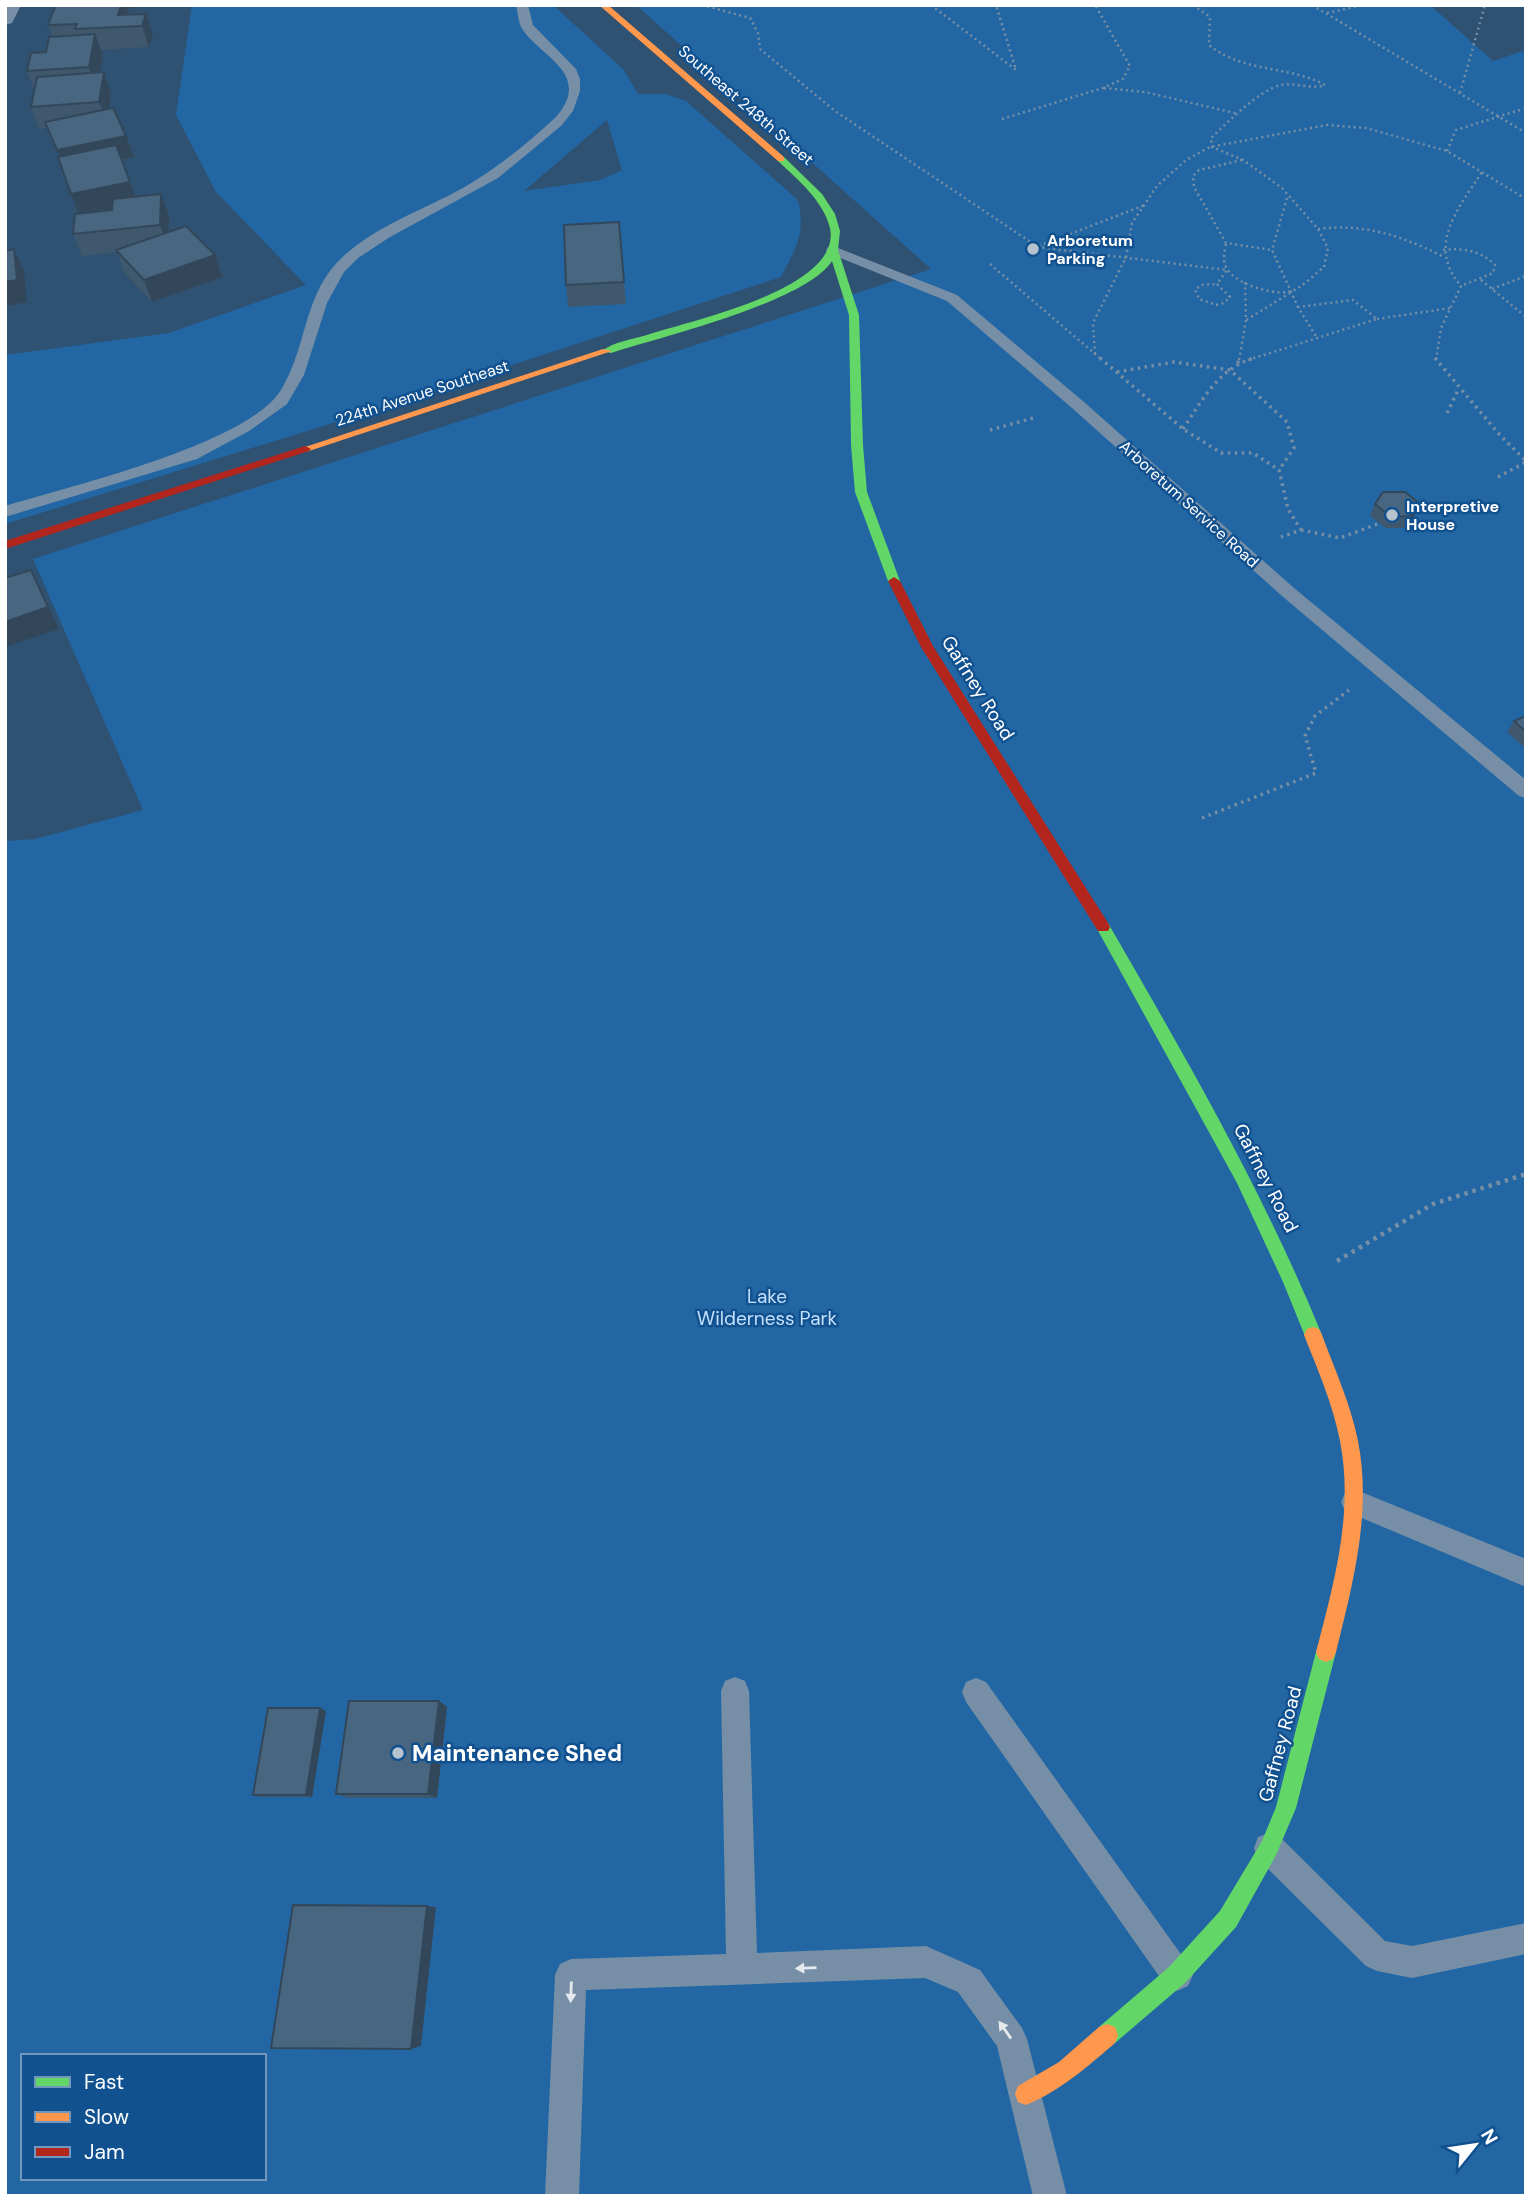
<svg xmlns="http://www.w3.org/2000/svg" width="1531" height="2201" viewBox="0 0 1531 2201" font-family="'DM Sans',sans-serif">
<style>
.green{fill:#2267a4;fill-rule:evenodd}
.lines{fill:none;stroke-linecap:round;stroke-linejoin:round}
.path-far2{stroke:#768fa6;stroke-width:2.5;stroke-dasharray:2 3.5;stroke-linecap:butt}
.path-far1{stroke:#768fa6;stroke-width:3.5;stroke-dasharray:2.5 4.5;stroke-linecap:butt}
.path{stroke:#768fa6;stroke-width:4.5;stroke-dasharray:3.5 5;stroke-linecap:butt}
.lane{fill:#768fa6;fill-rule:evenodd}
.street{fill:#768fa6;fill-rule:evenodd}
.fast{fill:#63d668;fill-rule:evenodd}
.slow{fill:#ff974d;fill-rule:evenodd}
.jam{fill:#b3261e;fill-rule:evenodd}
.wall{fill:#3f586e}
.shaded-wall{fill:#33475a}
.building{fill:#496680;stroke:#33475a;stroke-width:2}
.oneway{fill:#e4e9ed}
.poi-dot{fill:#b6c2ce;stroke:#12518f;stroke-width:2.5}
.labels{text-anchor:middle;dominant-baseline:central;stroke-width:5;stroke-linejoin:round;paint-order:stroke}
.far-street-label{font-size:16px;fill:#fff;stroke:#12518f}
.far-poi-label{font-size:16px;font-weight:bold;fill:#fff;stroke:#12518f;text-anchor:start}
.street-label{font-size:19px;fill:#fff;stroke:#12518f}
.park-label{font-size:19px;fill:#c3e1fd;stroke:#12518f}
.near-poi-label{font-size:23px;font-weight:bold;fill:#fff;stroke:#12518f;text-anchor:start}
</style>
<rect width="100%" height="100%" fill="#2f5172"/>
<path class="green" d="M192,5H553L624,70L638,94H666L686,101L798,200C806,234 796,248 781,277L760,284L343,420L5,524V355L169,333L306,285L216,192L176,115ZM607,120L622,170L600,180L524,191Z
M636,5H1430L1493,61L1526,50V2196H5V841L35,839L143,810L33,559L931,269ZM23,2056H264V2178H23Z"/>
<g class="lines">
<path class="path-far2" d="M702,5L750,18L758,33L760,49L835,111L1038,247L1227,270L1217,284
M931,5L1016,70L996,5
M1193,5L1210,17L1209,45C1243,73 1288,65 1325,85C1310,90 1296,82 1281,85C1259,90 1228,122 1211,138L1212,147L1243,160L1282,188L1318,229L1328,248L1324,267C1313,275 1302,289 1288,292C1271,295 1231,283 1225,265C1223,258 1225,250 1226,243
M1312,5L1526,133
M1327,13L1364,5
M1104,88L1145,92L1239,114
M1460,93L1485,5
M1002,119L1103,88L1123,79L1130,66L1095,5
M1447,151L1456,130L1526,108
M1242,160L1199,170L1193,176L1194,187L1226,243L1272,250
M1287,198L1272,250L1298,307L1317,338
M1318,229C1364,223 1402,236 1442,256
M1039,246L1145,205
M1443,250C1463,248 1480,250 1495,265L1493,273L1461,286
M990,264L1102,360
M1481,280L1526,317
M1245,282L1246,320L1290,293
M1217,284L1230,297L1224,303L1216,305L1199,299L1195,290L1201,285Z
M1492,289L1526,276
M1377,319L1451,308
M1095,354L1093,323L1126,257L1132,223L1157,186L1186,160L1210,147L1327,125L1366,128L1447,151L1526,199
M1239,360L1246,320
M1248,360L1377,319L1353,300L1298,307
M1436,360L1441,328L1461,286C1426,246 1458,209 1482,172"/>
<path class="path-far1" d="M1100,358L1183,429L1221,453H1253L1279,470L1288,509L1301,530L1281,537
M1435,358L1498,433L1526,461
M1238,363L1239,358
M1117,372L1174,362L1230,370L1287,422L1294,448L1279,470
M1447,413L1459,388
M1183,429C1203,399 1218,369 1254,358
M990,430L1037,417
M1498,477L1526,462
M1414,509H1439L1458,505
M1301,530L1340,538L1380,523
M1202,818L1316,773L1305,736L1315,716L1349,690"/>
<path class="path" d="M1337,1261L1433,1204L1526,1174"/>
<path class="lane" d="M516,5H528L533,25L576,69L580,79V91L573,111L561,126L498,178L390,237L358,258L344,272L327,303L304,375L287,404L249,431L197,459L5,517V506C68,487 248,444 281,390C309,344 302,291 347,253C381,224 425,209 463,188C496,169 528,143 556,117C594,73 538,56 521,27C518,20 518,12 516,5Z
M833,246L957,295L1084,402L1294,588L1526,780V798L1519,796L1282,596L1072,408L947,301L828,253L826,250L828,247Z
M1354,1489L1526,1559V1587L1345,1511L1341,1502L1345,1493Z
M735,1677L745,1681L749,1691L757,1953L926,1946L980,1970L1022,2028L1027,2039L1067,2196H1033L997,2046L958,1992L925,1978L586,1990L579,2196H545L555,1975L560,1964L571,1959L726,1954L721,1691L725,1681Z
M976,1678L986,1682L1188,1964L1193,1975L1188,1986L1177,1991L1166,1986L966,1702L962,1692L966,1682Z
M1269,1833L1280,1837L1385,1941L1412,1946L1526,1923V1954L1412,1978L1377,1971L1366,1966L1258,1859L1254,1848L1258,1837Z"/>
<path class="street" d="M5,5H21L12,23L5,25Z"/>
<path class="fast" d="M778,157H784L822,194L835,214L840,231L838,250L859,315L863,445L867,492L900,581L898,584H890L888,581L855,492L851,445L849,315L832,261C806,302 661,337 611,353L602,351C613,342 633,339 647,335C689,321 843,289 830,228C823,200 798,180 778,161Z
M1103,921L1108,923C1186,1058 1263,1191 1322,1335L1319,1341L1313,1343L1307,1341L1283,1282L1237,1183L1096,927Z
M1326,1642L1333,1645L1336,1652L1296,1808L1276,1855L1236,1927L1185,1983L1115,2043L1107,2046L1099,2043L1096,2035L1099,2027L1169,1967L1220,1911L1262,1841L1276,1807L1316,1652L1319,1645Z"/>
<path class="slow" d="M599,5H608L784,157V161H778Z
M603,349L612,351L309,451L305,452L299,449Z
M1313,1327L1319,1329L1322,1335C1335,1370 1351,1405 1358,1441C1372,1512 1353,1583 1336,1652L1333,1659L1326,1662L1319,1659L1316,1652C1334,1583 1354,1513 1340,1441C1333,1405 1318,1370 1304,1335L1307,1329Z
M1107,2024L1115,2027L1118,2035L1115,2043C1087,2067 1060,2091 1026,2105L1018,2102L1015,2094L1018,2086L1059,2062L1099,2027Z"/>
<path class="jam" d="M305,446L311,449L309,451L5,549V541Z
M894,577L900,581L933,646L1108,923L1110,927L1108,931H1098L921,647L888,581Z"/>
</g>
<path class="wall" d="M56,5L140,7L127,8L129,14H146L153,35L149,47L101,50L103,55L99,73L111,94L109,108L134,157L122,160L135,196L161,194L169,216L168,232L215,255L222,277L152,302L124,272L117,252L82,256L73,234L78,213L60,157L48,128L39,129L31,107L34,90L27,71L46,52L52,36L48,25Z
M619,222L626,304L568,307L566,285Z
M1375,504L1415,515L1407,528H1386L1370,516Z
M1526,716V749L1507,732L1514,721Z
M439,1701L447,1707L437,1798H348L336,1794Z
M326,1711L312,1797H260L253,1795Z"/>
<path class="shaded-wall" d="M73,5H140V7L127,8L130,17Z
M146,14L153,35L149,47L142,26Z
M95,34L103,55L97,88L89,67Z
M104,72L111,94L107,123L99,102Z
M126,136L134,157L66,172L57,150Z
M130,182L138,204L79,216L71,194Z
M161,194L169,216L168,247L160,225Z
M14,249L24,271L27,302L5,306V282Z
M215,255L222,277L152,302L144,280Z
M1420,504L1415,515L1407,528L1412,516Z
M31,570L42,592L59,629L5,647V622Z
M439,1701L447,1707L437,1798L428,1794Z
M320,1708L326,1711L312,1797L306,1795Z
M427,1906L436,1907L421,2046L411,2049Z"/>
<path class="building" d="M56,5H121L118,15L146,14L142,26L75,29L77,24L48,25Z
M95,34L89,67L27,71L31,53L46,52L49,37Z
M104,72L99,102L31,107L37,77Z
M113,108L126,136L57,150L45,122Z
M116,145L130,182L71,194L58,157Z
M161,194L160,225L73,234L75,214L112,210L113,199Z
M619,222L624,282L566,285L564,225Z
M186,226L215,255L144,280L116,250Z
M14,249L17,280L5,282V251Z
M1383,492H1405L1420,504L1412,516L1391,517L1375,504Z
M31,570L48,607L5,622V578Z
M1526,716V732L1514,721Z
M349,1701H439L428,1794H336Z
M268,1708H320L306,1795H253Z
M293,1905L427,1906L411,2049L271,2048Z"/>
<defs><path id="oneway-solid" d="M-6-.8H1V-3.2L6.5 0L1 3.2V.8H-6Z" transform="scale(1.75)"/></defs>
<g class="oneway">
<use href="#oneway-solid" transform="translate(806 1968) rotate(178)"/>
<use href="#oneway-solid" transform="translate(571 1992) rotate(92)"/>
<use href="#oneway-solid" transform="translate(1005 2030) rotate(-125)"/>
</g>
<g class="poi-dot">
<circle cx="1033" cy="249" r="7"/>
<circle cx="1392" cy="515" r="7"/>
<circle cx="398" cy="1753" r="7"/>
</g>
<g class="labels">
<g class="far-street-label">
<text transform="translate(746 105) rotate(41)">Southeast 248th Street</text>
<text transform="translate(422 393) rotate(-18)">224th Avenue Southeast</text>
<text transform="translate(1189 504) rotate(42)">Arboretum Service Road</text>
</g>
<g class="far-poi-label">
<text x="1047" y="240">Arboretum<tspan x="1047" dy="18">Parking</tspan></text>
<text x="1406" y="506">Interpretive<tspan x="1406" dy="18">House</tspan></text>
</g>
<g class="street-label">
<text transform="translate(978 688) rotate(58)">Gaffney Road</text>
<text transform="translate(1266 1178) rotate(63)">Gaffney Road</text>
<text transform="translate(1280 1744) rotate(-75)">Gaffney Road</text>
</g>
<g class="park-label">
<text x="767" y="1296">Lake<tspan x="767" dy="22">Wilderness Park</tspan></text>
</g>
<g class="near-poi-label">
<text x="412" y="1753">Maintenance Shed</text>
</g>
</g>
<rect width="1531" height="2201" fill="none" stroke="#ffffff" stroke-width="14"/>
<rect x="21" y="2054" width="245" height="126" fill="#12518f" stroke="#7197bc" stroke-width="2"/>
<rect x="35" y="2077" width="35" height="10" fill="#63d668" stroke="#7197bc" stroke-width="2"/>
<text x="84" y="2089" font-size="21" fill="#ffffff">Fast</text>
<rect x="35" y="2112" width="35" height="10" fill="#ff974d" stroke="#7197bc" stroke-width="2"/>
<text x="84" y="2124" font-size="21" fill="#ffffff">Slow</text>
<rect x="35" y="2147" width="35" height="10" fill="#b3261e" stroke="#7197bc" stroke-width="2"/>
<text x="84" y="2159" font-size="21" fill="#ffffff">Jam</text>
<g transform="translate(1475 2145) rotate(60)" stroke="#12518f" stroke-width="5" paint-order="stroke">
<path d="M0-5L12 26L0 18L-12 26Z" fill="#ffffff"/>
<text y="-10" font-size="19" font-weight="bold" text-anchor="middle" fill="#ffffff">N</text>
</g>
</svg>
